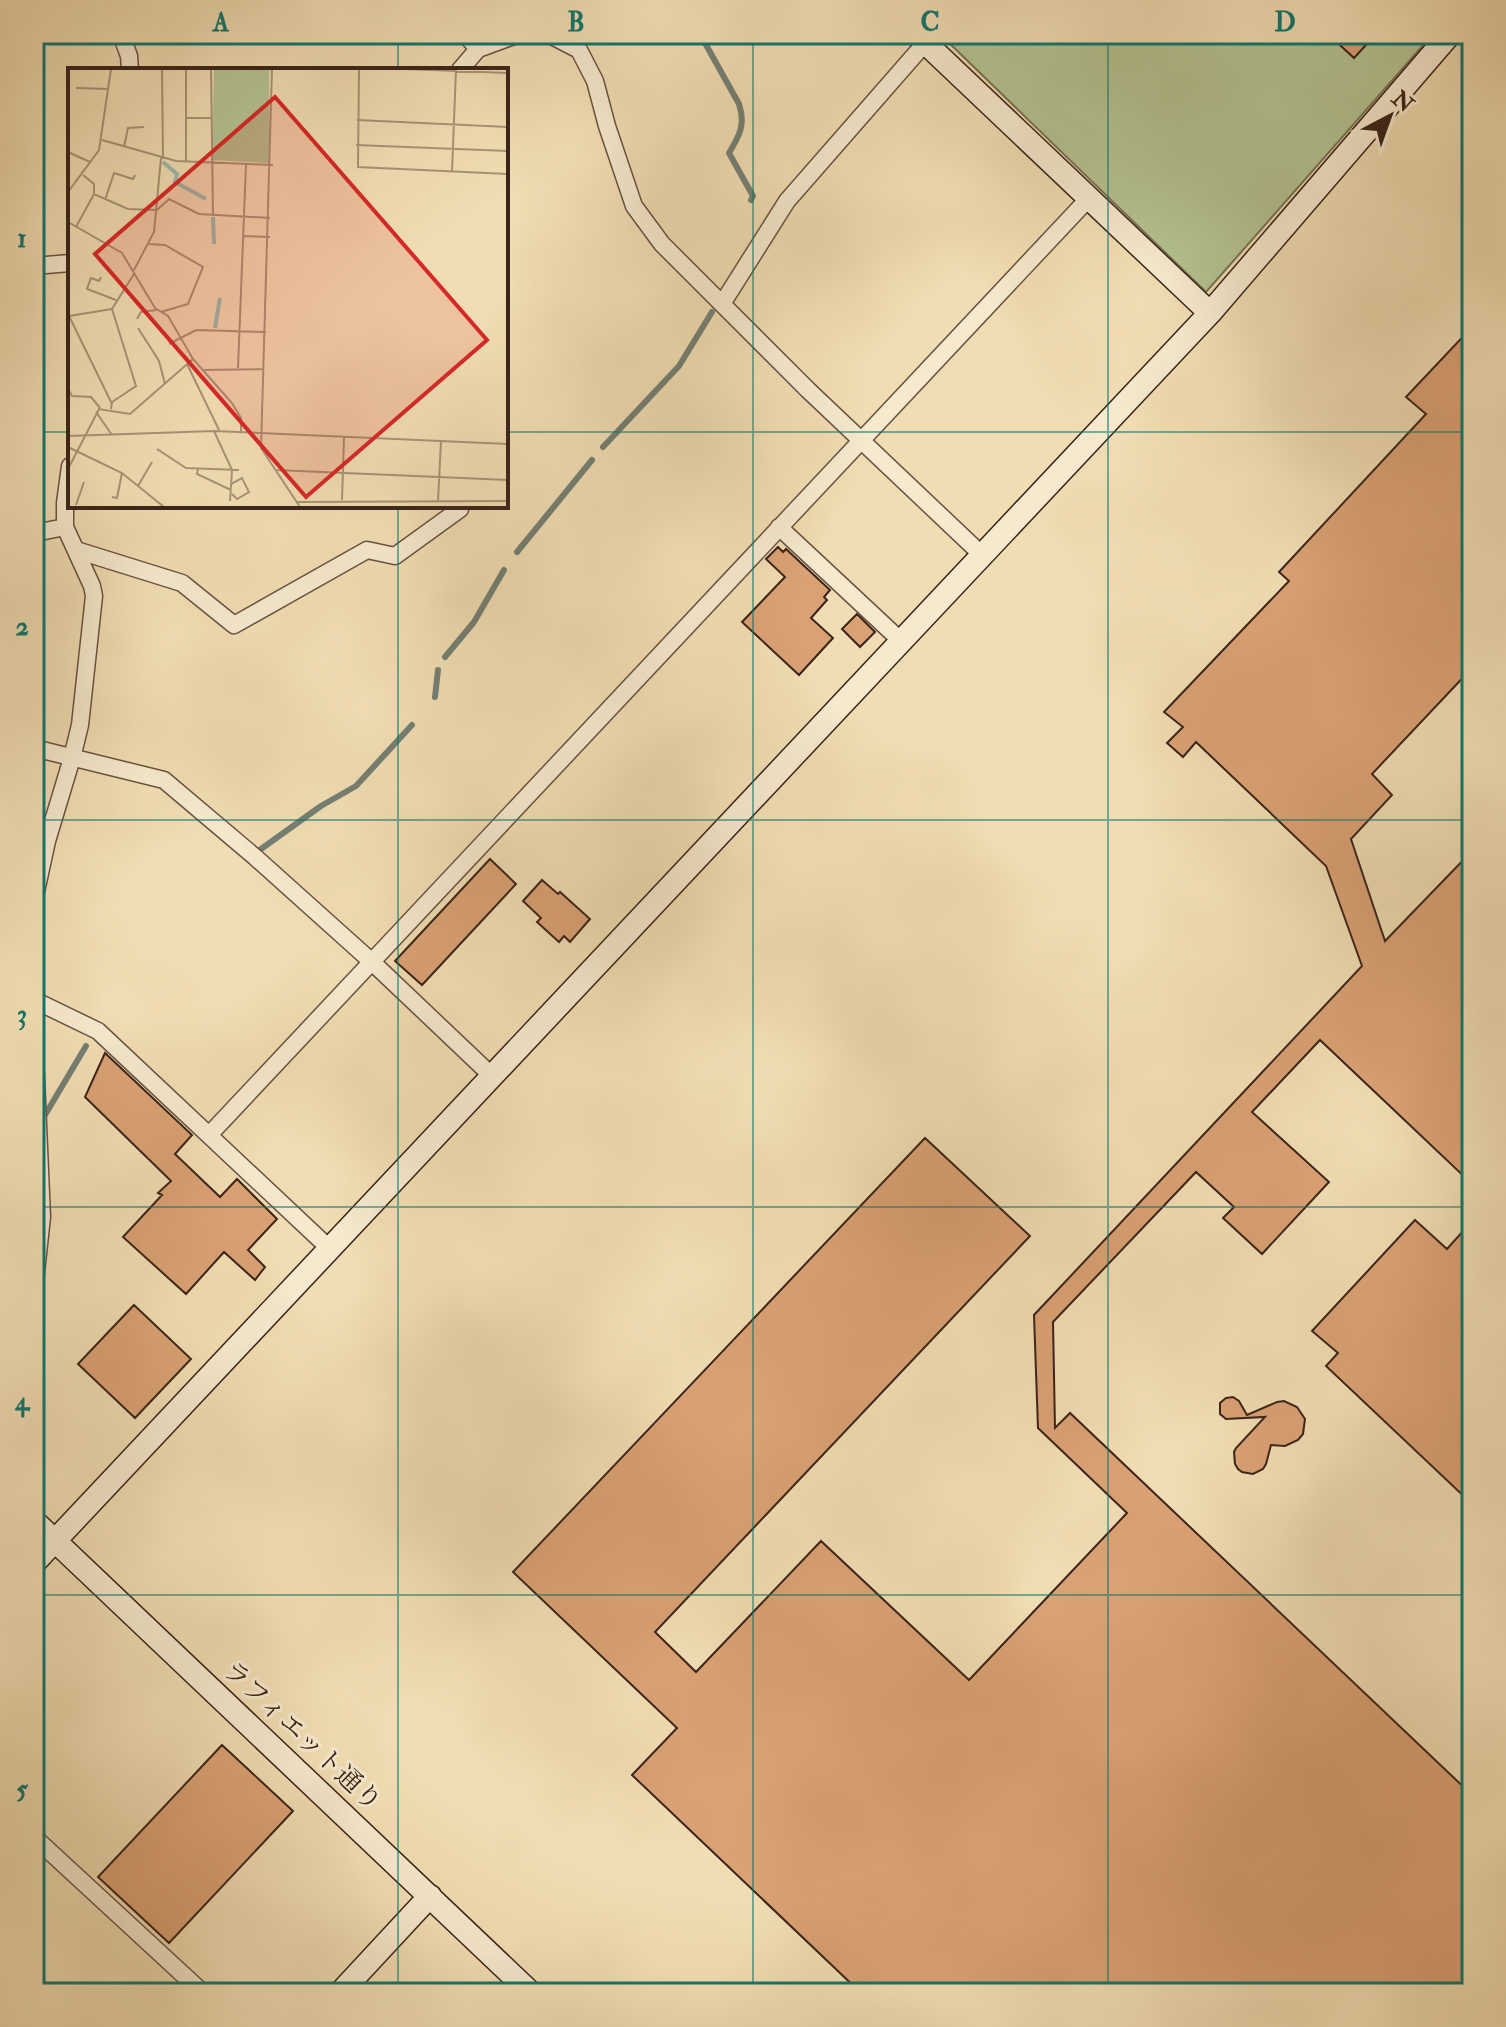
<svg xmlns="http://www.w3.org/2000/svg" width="1506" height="2027" viewBox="0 0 1506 2027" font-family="'IM FELL Double Pica','Noto Serif JP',serif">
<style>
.green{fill:#b4c291;stroke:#777355;stroke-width:2}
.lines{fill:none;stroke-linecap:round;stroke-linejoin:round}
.stream{stroke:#747f73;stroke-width:6}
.building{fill:#daa174;stroke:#3a2419;stroke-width:2}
.street-casing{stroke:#685240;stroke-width:19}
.secondary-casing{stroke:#3a2419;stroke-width:25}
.street{stroke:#f6e9ce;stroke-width:16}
.secondary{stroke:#f6e9ce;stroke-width:22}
.grid{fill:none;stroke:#0f766e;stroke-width:2;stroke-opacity:0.55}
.labels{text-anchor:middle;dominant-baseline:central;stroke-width:6;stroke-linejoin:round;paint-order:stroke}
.street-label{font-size:26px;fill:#3a2419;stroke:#f6e9ce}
.inset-river{fill:none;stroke:#9bbbaf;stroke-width:4}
.inset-road{fill:none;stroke:#a89375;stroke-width:2}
.view{fill:#d62828;fill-opacity:0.15;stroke:#d62828;stroke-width:4}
.inset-edge{fill:none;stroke:#3a2419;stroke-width:4}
.neatline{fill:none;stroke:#0f766e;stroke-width:3}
.grid-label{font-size:26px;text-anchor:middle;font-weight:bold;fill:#0f766e}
</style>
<rect width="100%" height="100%" fill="#f1ddb3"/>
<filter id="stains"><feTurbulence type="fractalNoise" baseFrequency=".0025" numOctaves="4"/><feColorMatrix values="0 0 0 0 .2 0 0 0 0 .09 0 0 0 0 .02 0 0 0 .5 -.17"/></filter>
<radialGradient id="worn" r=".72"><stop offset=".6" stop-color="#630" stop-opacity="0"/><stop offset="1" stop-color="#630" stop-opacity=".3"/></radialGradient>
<path class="green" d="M948,34H1433L1206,292L944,38Z"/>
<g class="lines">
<path class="stream" d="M700,34L739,104C746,125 739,136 729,153L753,196L751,200
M603,447L679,366L712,312
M517,552L592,460
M445,657L474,622L504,570
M435,697L438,670
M261,849L321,806L356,786L412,725
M45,1115L86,1046"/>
</g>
<path class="building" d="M1328,34H1376L1354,58Z
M1472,327V668L1372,774L1392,795L1351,839L1385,941L1472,851V1184L1320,1040L1252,1112L1329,1182L1262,1254L1223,1218L1234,1207L1196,1172L1053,1322L1055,1428L1070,1413L1472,1795V1993H861L632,1775L677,1728L513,1572L925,1138L1030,1236L655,1632L696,1672L821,1541L969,1680L1127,1513L1038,1428L1034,1315L1362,966L1326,866L1196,742L1183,757L1167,743L1183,727L1164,712L1289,581L1279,572L1426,414L1406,397Z
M778,547L783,552L786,549L830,590L824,597L827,600L811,618L833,638L799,675L742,622L785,577L766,559Z
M857,614L875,632L860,647L842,629Z
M490,859L516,884L422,985L395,961Z
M542,880L558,894L560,892L590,919L570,942L564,936L559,942L537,922L541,918L523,901Z
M105,1053L192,1135L175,1154L220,1197L237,1179L277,1219L248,1250L265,1267L255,1280L224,1252L186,1294L123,1237L162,1195L158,1193L171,1181L85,1097Z
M1415,1220L1447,1249L1472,1221V1256L1464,1264L1472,1272V1504L1326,1366L1338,1353L1312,1331Z
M134,1305L191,1359L135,1418L78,1364Z
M1233,1397L1239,1401L1247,1415L1277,1402L1284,1401L1297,1407L1305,1419L1303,1434L1298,1440L1285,1446L1271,1445L1266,1464L1263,1469L1253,1474L1242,1472L1238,1469L1235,1464L1234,1452L1236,1448L1265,1417L1226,1419L1220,1414V1403L1226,1398Z
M222,1745L293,1811L169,1943L98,1877Z"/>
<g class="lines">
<g class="street-casing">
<path id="street" d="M121,34L129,56L130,70
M465,34L478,49
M548,34L579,50L595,81L607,126L634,206L662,244L808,390L981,554
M478,49L519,34
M460,70L478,49L487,34
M34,266L70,263
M722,304L787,201L933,34
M779,527L900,640
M34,530L40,532L65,527
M76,550L182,583L234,625L367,550L395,556L460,509V506
M34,748L164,780L255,857L372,962L492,1076
M34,901L47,841L72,758L80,725L94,596L92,586L65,527V503L70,466
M34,1000L98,1031L330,1249
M34,1032L42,1217L34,1291
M210,1134L1089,198
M34,1837L203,1993"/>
</g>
<g class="secondary-casing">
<path id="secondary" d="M916,34L1210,313
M34,1521L531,1993
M34,1563L1210,313L1450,34
M340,1993L430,1896"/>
</g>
<use href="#street" class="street"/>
<use href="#secondary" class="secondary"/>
</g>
<path class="grid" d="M398,34V70M753,34V1993M1108,34V1993M34,432H70M506,432H1472M398,506V1993M34,820H1472M34,1207H1472M34,1595H1472"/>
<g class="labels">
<g class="street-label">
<text transform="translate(302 1736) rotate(43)">ラフィエット通り</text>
</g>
</g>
<g transform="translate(68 68)">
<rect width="440" height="440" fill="#f1ddb3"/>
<path d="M146,1H201L202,95L144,92Z" fill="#b4c291"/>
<path class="inset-river" d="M95,94L109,106L107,114L138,131M145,149L146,176M147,260L152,230"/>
<path class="inset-road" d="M94,1L95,91M143,1L145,147M204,1L193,380L232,439M291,1L290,99L440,106M337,1L440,5M8,20L41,21M118,50H143M289,52L440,59M34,72L108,93L205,97M288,77L440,83M56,79L60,60L76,59M0,84L22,94M118,93V1M384,104L388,1M15,107L26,116V126M0,124L31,82L43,1M37,132L46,105L65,111L67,107M89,142L101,131L131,146L202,150M0,154L54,185L87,240L100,248L125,291L164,335L173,350V364M8,159L26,126L60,141L89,142M176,168L202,169M81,176L97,177L135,199L120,236L93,244M66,202L86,164L93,90M33,209L31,213L23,210L19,221L48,232M44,241L1,248L44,336M69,251L73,244L89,242M70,260L91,293L97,316M101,276L128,262L198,264M119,296L151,362M170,300L178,96M135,302L196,301M0,321L4,328L23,329L32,340M43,341L44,334L68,318L44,241L66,206M28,344L44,367M146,363L164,402L162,433M0,368L146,363L440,376M0,379L54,405L96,439M89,381L118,400L171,402M0,401L31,341L62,346L125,291M130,401L129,406L163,422M207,402L440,412M163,416L174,410L181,424L169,431L164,426M70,418L84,394M44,429L49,430L54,405M274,432L276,369M370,433L373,373M229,434L440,433M8,437L16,414"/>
<path class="view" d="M207,29L419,272L238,429L27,186Z"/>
<rect width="440" height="440" class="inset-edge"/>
</g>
<rect width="1506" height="2027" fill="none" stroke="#f1ddb3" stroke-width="88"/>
<g transform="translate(1390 116) rotate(41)" stroke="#f6e9ce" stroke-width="6" paint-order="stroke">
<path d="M0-6L14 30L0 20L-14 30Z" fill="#3a2419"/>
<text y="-12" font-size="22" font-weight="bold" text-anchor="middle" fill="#3a2419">N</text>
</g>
<rect x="44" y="44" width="1418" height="1939" class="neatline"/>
<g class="grid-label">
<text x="221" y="31">A</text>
<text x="576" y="31">B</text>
<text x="930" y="31">C</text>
<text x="1285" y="31">D</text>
<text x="22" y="247">1</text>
<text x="22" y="635">2</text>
<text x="22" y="1023">3</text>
<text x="22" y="1410">4</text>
<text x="22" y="1798">5</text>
</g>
<rect width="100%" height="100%" filter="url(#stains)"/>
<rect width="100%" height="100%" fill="url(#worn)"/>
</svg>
